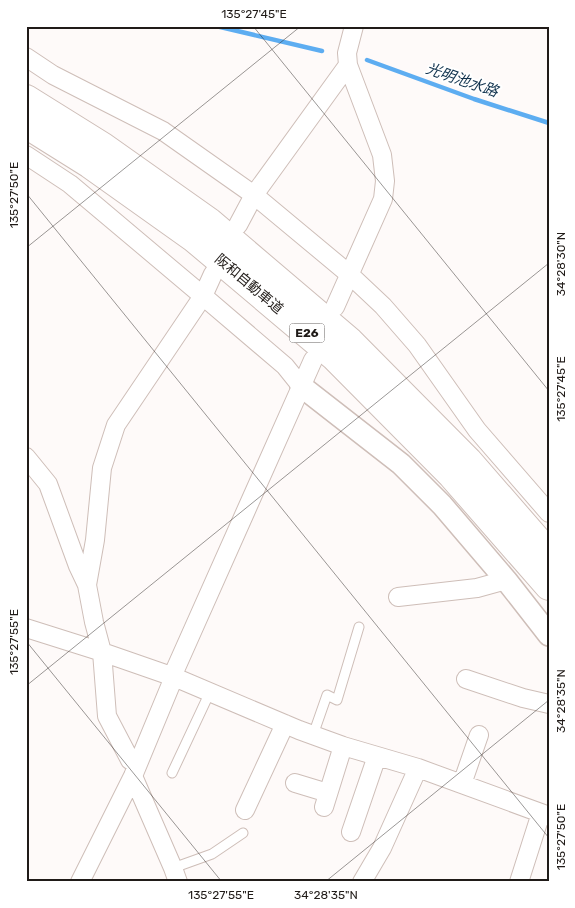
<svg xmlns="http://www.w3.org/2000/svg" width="575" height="908" viewBox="0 0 575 908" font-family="Rubik,'Noto Sans JP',sans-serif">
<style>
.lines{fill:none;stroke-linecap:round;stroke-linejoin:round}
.stream{stroke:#5dadf1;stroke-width:4.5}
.service-casing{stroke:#cebeb8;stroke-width:11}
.minor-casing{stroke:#cebeb8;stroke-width:20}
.tertiary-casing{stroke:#cebeb8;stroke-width:24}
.motorway-casing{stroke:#cebeb8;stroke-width:30}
.service{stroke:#fff;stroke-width:9}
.minor{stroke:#fff;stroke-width:18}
.tertiary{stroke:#fff;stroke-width:21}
.motorway{stroke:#fff;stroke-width:28}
.ticks{fill:none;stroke:#201b18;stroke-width:1;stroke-opacity:0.45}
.labels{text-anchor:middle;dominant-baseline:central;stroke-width:4;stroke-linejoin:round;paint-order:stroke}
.shield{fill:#fff;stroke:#635f5d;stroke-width:1}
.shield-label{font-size:12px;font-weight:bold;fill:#201b18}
.street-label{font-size:14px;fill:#201b18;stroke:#fff}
.water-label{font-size:15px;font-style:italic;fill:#12344f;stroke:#fff}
.neatline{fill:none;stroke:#201b18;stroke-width:2}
.ticks-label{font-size:12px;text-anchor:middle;fill:#201b18}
</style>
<rect width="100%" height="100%" fill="#fefaf9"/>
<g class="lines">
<path class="stream" d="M216,26L322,51
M367,60L474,99L549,123"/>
<g class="service-casing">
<path id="service" d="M313,735L327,695L337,700L359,627
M172,773L210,692
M173,868L212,854L243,833"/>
</g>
<g class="minor-casing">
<path id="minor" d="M26,57L53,75L163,131L254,195L349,274L383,306L417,345L477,430L549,513
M26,155L70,184L203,296L285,366L301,386
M238,225L254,195L348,65
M335,307L383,199L385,181L382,155L348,65L347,53L354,26
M26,457L48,484L78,566L87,585L94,622L102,652L107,716L130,760L137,765
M87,585L95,540L102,468L116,425L203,296L213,274
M398,597L477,588L506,580
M26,628L102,652L174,677L299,730L343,746L418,768L549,816
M466,679L523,698L549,704
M133,776L173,868L178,882
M295,783L328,793
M462,784L479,735
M324,807L343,746
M245,810L285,724
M351,832L377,756
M80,882L133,776L174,677L175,670L313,360
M362,882L382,848L418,768
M519,882L541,813"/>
</g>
<g class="tertiary-casing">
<path id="tertiary" d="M301,386L401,464L442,505L506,580L549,635"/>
</g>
<g class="motorway-casing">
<path id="motorway" d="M26,99L103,147L209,222L350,342L468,461L549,554
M26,124L90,164L194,238L334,356L452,475L549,586"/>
</g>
<use href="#service" class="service"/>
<use href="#minor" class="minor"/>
<use href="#tertiary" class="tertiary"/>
<use href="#motorway" class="motorway"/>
</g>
<path class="ticks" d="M253,26L549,391M26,193L549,838M26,248L301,26M26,641L222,882M26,686L549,263M325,882L549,700"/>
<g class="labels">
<rect class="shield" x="289.5" y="323.5" width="35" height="19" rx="4"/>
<g class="shield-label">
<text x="307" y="333">E26</text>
</g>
<g class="street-label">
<text transform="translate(249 284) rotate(40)">阪和自動車道</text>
</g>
<g class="water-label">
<text transform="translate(462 80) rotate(19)">光明池水路</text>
</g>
</g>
<rect width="575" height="908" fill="none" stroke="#ffffff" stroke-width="55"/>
<rect x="28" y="28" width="520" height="852" class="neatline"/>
<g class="ticks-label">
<text x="254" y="18">135°27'45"E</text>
<text transform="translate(14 195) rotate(-90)" y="4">135°27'50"E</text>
<text transform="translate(561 264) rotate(-90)" y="4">34°28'30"N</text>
<text transform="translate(561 389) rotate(-90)" y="4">135°27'45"E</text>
<text transform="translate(14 642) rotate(-90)" y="4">135°27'55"E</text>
<text transform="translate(561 701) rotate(-90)" y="4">34°28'35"N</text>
<text transform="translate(561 837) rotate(-90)" y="4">135°27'50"E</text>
<text x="221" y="899">135°27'55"E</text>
<text x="326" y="899">34°28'35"N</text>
</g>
</svg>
